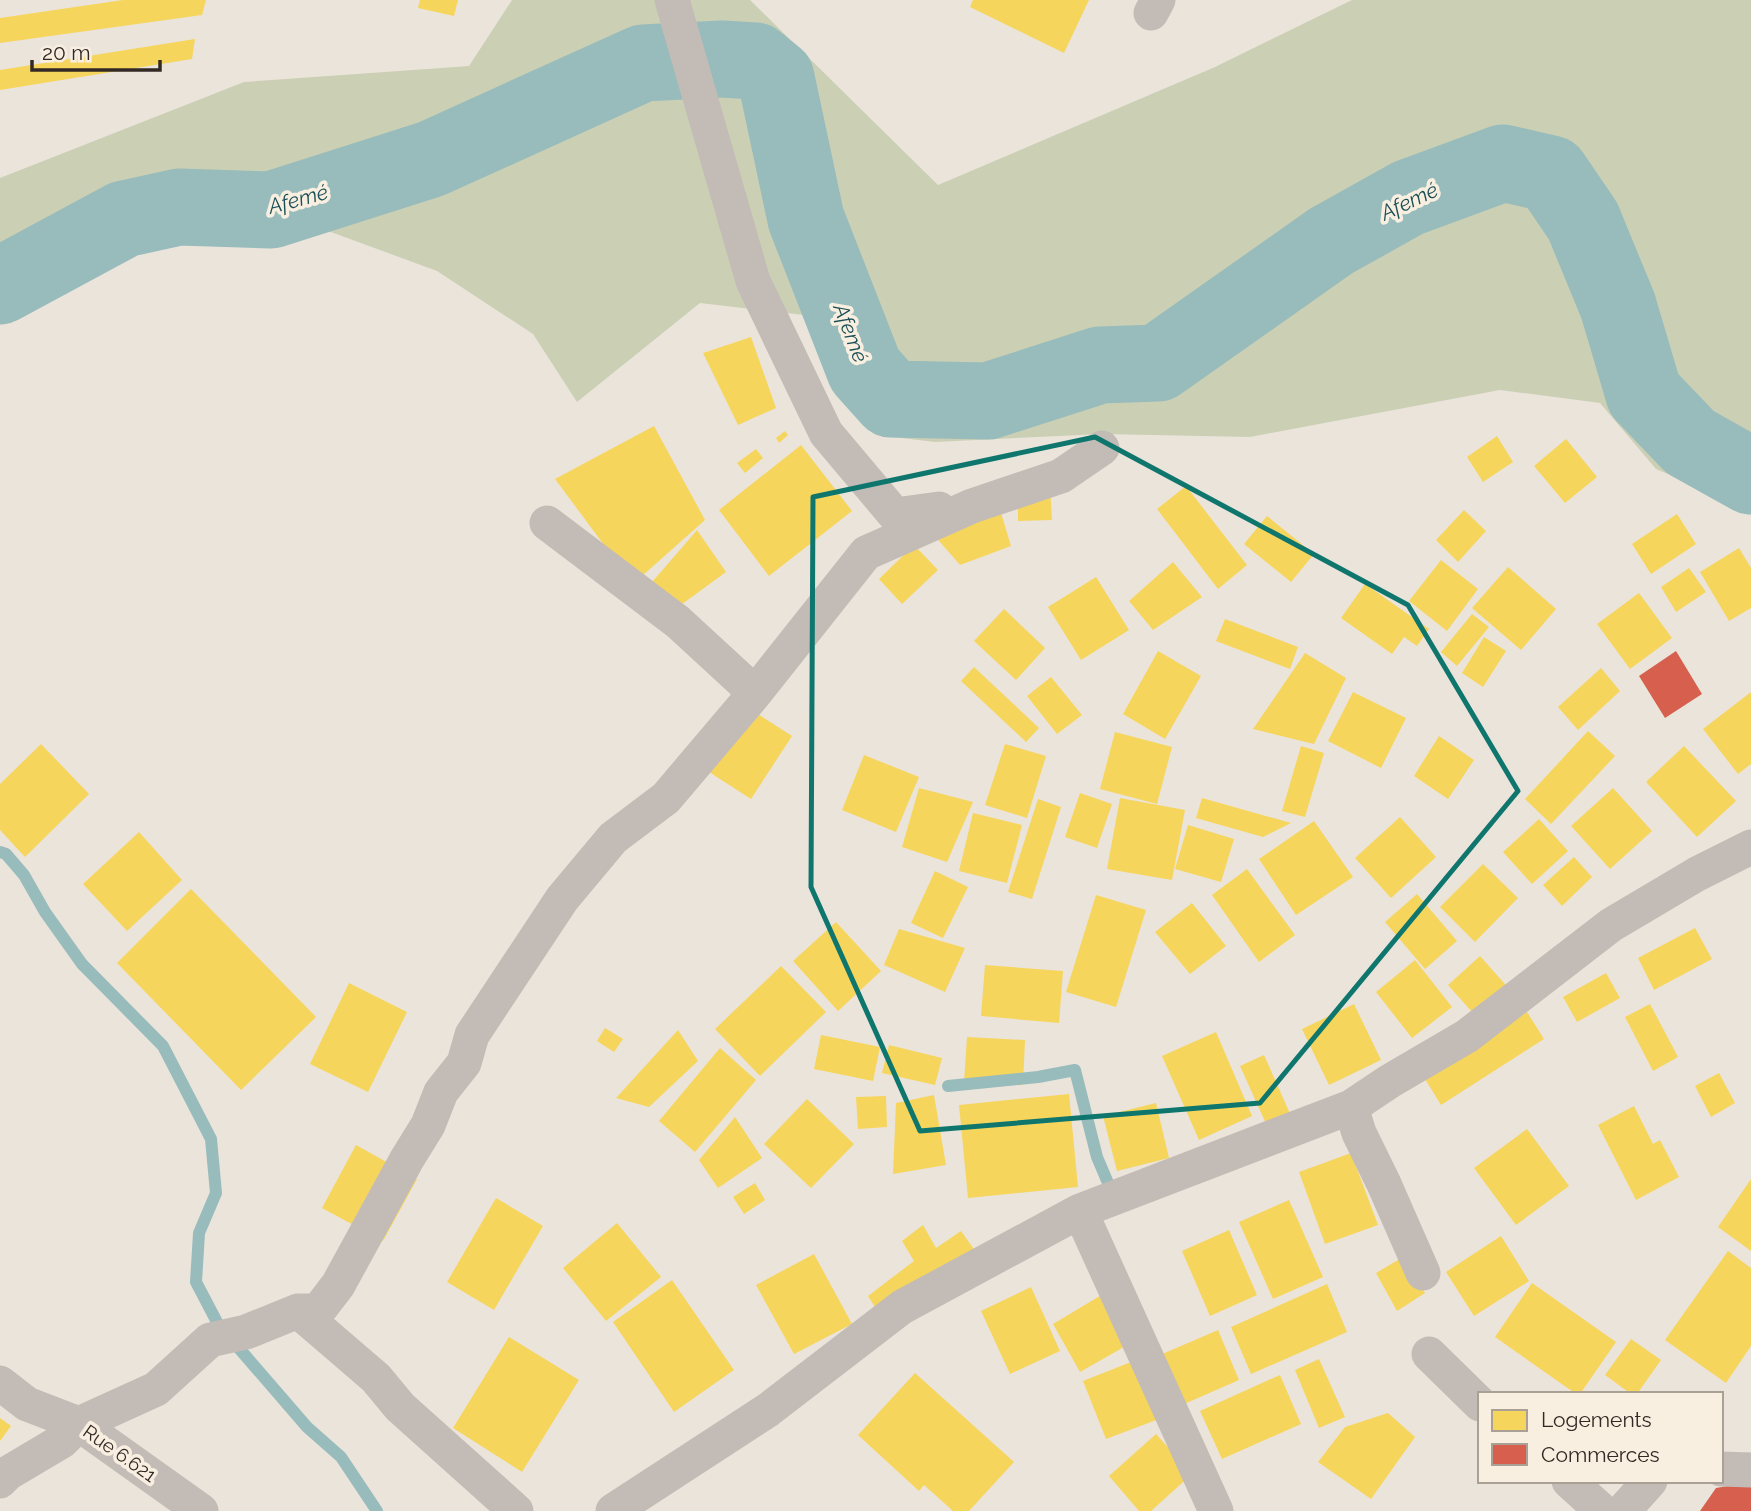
<svg xmlns="http://www.w3.org/2000/svg" width="1751" height="1511" viewBox="0 0 1751 1511" font-family="Raleway,sans-serif">
<style>
.green{fill:#cbd0b5}
.homes{fill:#f6d55c}
.shops{fill:#d6604d}
.lines{fill:none;stroke-linecap:round;stroke-linejoin:round}
.stream{stroke:#98bbbc;stroke-width:12}
.river{stroke:#98bbbc;stroke-width:77}
.street{stroke:#c3bcb6;stroke-width:35}
.marked{fill:none;stroke:#0f766e;stroke-width:5;stroke-linejoin:round}
.labels{text-anchor:middle;dominant-baseline:central;stroke-width:7;stroke-linejoin:round;paint-order:stroke}
.street-label{font-size:19px;fill:#332924;stroke:#f9efe1}
.water-label{font-size:21px;font-style:italic;fill:#1a4f55;stroke:#f9efe1}
</style>
<rect width="100%" height="100%" fill="#ebe4db"/>
<path class="green" d="M512,0H750L938,185L1215,67L1352,0H1751V509L1656,469L1600,403L1500,390L1250,437L1102,434L935,442L876,435L804,315L700,303L577,402L533,334L437,271L271,210L179,207L124,219L0,286V178L244,82L469,66Z"/>
<path class="homes" d="M123,0H206L202,15L0,43V18Z
M420,0H458L454,16L418,8Z
M973,0H1089L1064,53L970,7Z
M195,39L192,59L0,90V70Z
M751,337L776,408L738,425L703,353Z
M654,426L705,520L633,584L555,479Z
M785,431L788,435L779,443L776,438Z
M1497,436L1513,462L1483,482L1467,457Z
M1566,439L1597,477L1565,503L1534,466Z
M801,445L852,511L769,576L719,510Z
M756,449L763,458L745,473L737,463Z
M1186,486L1247,565L1218,589L1157,509Z
M1050,487L1052,520L1018,521V493Z
M998,503L1011,546L960,565L933,534Z
M1464,510L1486,531L1458,562L1436,540Z
M1677,514L1696,544L1651,574L1632,544Z
M1267,516L1314,554L1291,582L1244,544Z
M697,530L726,572L678,607L653,581Z
M914,545L938,570L902,604L879,579Z
M1739,548L1751,568V608L1729,621L1700,572Z
M1441,560L1478,589L1447,631L1409,601Z
M1173,562L1202,597L1153,630L1129,601Z
M1508,567L1556,609L1521,650L1472,608Z
M1689,568L1706,592L1676,612L1661,587Z
M1096,577L1129,630L1081,660L1048,607Z
M1365,584L1429,629L1417,646L1404,637L1392,654L1341,618Z
M1639,593L1672,638L1630,669L1597,624Z
M1004,609L1045,648L1016,680L974,641Z
M1472,614L1489,627L1457,666L1441,652Z
M1225,619L1298,647L1290,669L1216,641Z
M1484,637L1506,651L1483,687L1462,673Z
M1158,651L1201,676L1165,739L1123,714Z
M1305,653L1346,678L1314,744L1253,729Z
M974,667L1039,728L1026,742L961,681Z
M1601,668L1620,691L1578,730L1558,707Z
M1051,677L1082,715L1057,734L1027,696Z
M1353,692L1406,718L1381,768L1328,741Z
M1751,692V764L1738,774L1703,729Z
M747,707L792,736L751,799L706,770Z
M1588,731L1615,756L1551,824L1525,799Z
M1115,732L1172,747L1157,804L1100,789Z
M1439,736L1474,760L1448,799L1414,776Z
M41,744L89,794L25,857L0,830V784Z
M1005,744L1046,756L1027,818L985,805Z
M1301,746L1324,753L1305,817L1282,811Z
M1684,746L1736,801L1697,837L1646,782Z
M864,755L919,777L896,832L842,810Z
M919,788L973,802L947,862L902,847Z
M1613,788L1652,831L1610,869L1571,826Z
M1080,793L1112,804L1097,848L1065,837Z
M1120,798L1185,810L1172,880L1107,869Z
M1202,798L1291,823L1263,837L1196,818Z
M1038,799L1061,807L1032,899L1008,892Z
M973,813L1022,825L1007,883L959,871Z
M1400,817L1436,857L1391,898L1355,858Z
M1539,819L1568,851L1532,884L1503,852Z
M1314,821L1353,877L1296,915L1259,859Z
M1188,825L1234,839L1221,882L1175,869Z
M139,832L182,880L127,931L83,884Z
M1574,857L1592,877L1562,906L1543,885Z
M1483,864L1518,898L1475,942L1440,907Z
M1247,869L1295,935L1259,962L1212,895Z
M935,871L968,887L943,938L911,923Z
M191,889L316,1017L241,1090L117,963Z
M1417,894L1457,941L1425,969L1385,922Z
M1096,895L1146,910L1116,1007L1066,992Z
M1192,903L1226,946L1190,974L1155,932Z
M836,922L881,971L838,1011L793,961Z
M1695,928L1712,959L1654,990L1638,958Z
M899,929L965,948L945,992L884,965Z
M1480,956L1512,992L1480,1021L1448,985Z
M1415,960L1452,1007L1412,1038L1376,992Z
M985,965L1063,971L1059,1023L981,1016Z
M781,966L826,1012L760,1076L715,1029Z
M1606,973L1620,998L1577,1022L1563,997Z
M349,983L407,1012L368,1092L310,1064Z
M1354,1004L1381,1060L1329,1085L1302,1029Z
M1650,1004L1678,1057L1653,1071L1625,1017Z
M1527,1012L1544,1039L1441,1105L1425,1079Z
M605,1028L623,1039L614,1052L597,1041Z
M678,1030L698,1061L649,1107L616,1098Z
M1216,1032L1252,1116L1199,1140L1162,1056Z
M821,1035L880,1047L873,1081L814,1069Z
M967,1037L1025,1040L1023,1085L964,1082Z
M889,1045L942,1058L935,1085L882,1073Z
M720,1048L756,1080L695,1152L659,1121Z
M1264,1055L1291,1116L1267,1126L1240,1066Z
M1719,1073L1735,1103L1711,1117L1695,1086Z
M1069,1094L1078,1187L968,1198L959,1105Z
M934,1095L946,1165L893,1174L896,1103Z
M886,1096L887,1127L858,1129L856,1097Z
M807,1099L854,1144L811,1188L764,1144Z
M1156,1103L1169,1158L1117,1171L1103,1116Z
M1634,1106L1653,1144L1660,1140L1679,1177L1636,1200L1598,1125Z
M735,1117L762,1158L718,1188L699,1160Z
M1527,1129L1569,1186L1516,1225L1474,1168Z
M356,1145L417,1179L383,1241L322,1208Z
M1351,1153L1378,1225L1325,1244L1299,1172Z
M1751,1179V1251L1718,1227Z
M755,1183L765,1200L744,1214L733,1197Z
M496,1198L543,1226L494,1310L447,1282Z
M1289,1200L1323,1277L1273,1299L1239,1222Z
M617,1223L661,1277L606,1321L563,1268Z
M923,1225L936,1248L961,1231L976,1252L880,1315L868,1296L914,1261L902,1241Z
M1229,1230L1257,1295L1210,1316L1182,1251Z
M1501,1236L1529,1281L1474,1316L1446,1272Z
M1728,1251L1751,1268V1346L1726,1383L1665,1340Z
M814,1254L852,1324L794,1354L756,1285Z
M1403,1257L1425,1293L1397,1311L1376,1273Z
M672,1280L734,1370L674,1412L613,1322Z
M1532,1283L1616,1342L1580,1394H1576L1495,1337Z
M1327,1284L1347,1332L1251,1374L1231,1327Z
M1031,1287L1060,1351L1010,1374L981,1311Z
M1103,1294L1131,1343L1080,1372L1053,1324Z
M1218,1330L1239,1380L1182,1405L1160,1355Z
M509,1337L579,1380L522,1472L453,1428Z
M1631,1339L1661,1360L1637,1394H1631L1605,1375Z
M1319,1359L1345,1417L1319,1428L1295,1370Z
M1136,1360L1159,1419L1106,1439L1083,1381Z
M915,1373L1014,1462L969,1511H953L924,1485L919,1491L858,1435Z
M1280,1375L1301,1424L1222,1459L1200,1411Z
M1388,1413L1415,1437L1371,1499L1318,1462L1345,1427Z
M0,1418L11,1426L0,1441Z
M1156,1434L1192,1474L1151,1511H1139L1109,1476Z"/>
<path class="shops" d="M1676,651L1702,694L1665,718L1639,676Z
M1751,1482V1511H1700L1716,1488Z"/>
<g class="lines">
<path class="stream" d="M0,852L6,854L24,875L45,912L82,964L163,1046L211,1139L216,1193L199,1233L196,1282L218,1324L307,1427L341,1457L377,1511
M948,1086L1038,1077L1075,1070L1097,1157L1111,1190"/>
<path class="river" d="M0,286L124,219L179,207L271,210L431,159L643,63L722,59L755,61L776,78L806,219L865,370L891,399L988,401L1100,365L1158,363L1331,241L1408,198L1503,163L1551,174L1583,221L1618,306L1644,394L1690,442L1751,476"/>
<path class="street" d="M672,0L753,281L826,433L895,515L939,509
M1151,13L1158,0
M547,523L678,622L755,693
M1351,1107L1359,1133L1384,1184L1423,1273
M1080,1211L1216,1511
M1429,1354L1480,1404
M0,1383L27,1404L79,1424L201,1511
M1721,1469L1751,1470
M0,1481L8,1473L62,1441L79,1424L156,1389L210,1340L246,1332L298,1311
M1569,1481L1602,1511
M516,1511L400,1407L376,1378L298,1311H318L338,1285L407,1159L428,1125L441,1092L464,1063L472,1035L562,899L613,838L666,798L755,693L866,553L972,506L1061,476L1102,448
M613,1511L768,1410L902,1307L1080,1211L1351,1107L1390,1081L1467,1036L1611,925L1697,874L1751,847
M1623,1511L1650,1481"/>
</g>
<path class="marked" d="M1095,437L1408,605L1518,791L1260,1103L920,1131L811,887L813,497Z"/>
<g class="labels">
<g class="street-label">
<text transform="translate(120 1453) rotate(35)">Rue 6.621</text>
</g>
<g class="water-label">
<text transform="translate(298 199) rotate(-15)">Afemé</text>
<text transform="translate(1409 201) rotate(-25)">Afemé</text>
<text transform="translate(851 333) rotate(69)">Afemé</text>
</g>
</g>
<rect x="1478" y="1392" width="245" height="91" fill="#f9efe1" stroke="#aaa095" stroke-width="2"/>
<rect x="1492" y="1410" width="35" height="21" fill="#f6d55c" stroke="#aaa095" stroke-width="2"/>
<text x="1541" y="1427" font-size="21" fill="#332924">Logements</text>
<rect x="1492" y="1444" width="35" height="21" fill="#d6604d" stroke="#aaa095" stroke-width="2"/>
<text x="1541" y="1462" font-size="21" fill="#332924">Commerces</text>
<path d="M32 60v10h128v-10" fill="none" stroke="#332924" stroke-width="3.5"/>
<text x="42" y="60" font-size="21" fill="#332924" stroke="#f9efe1" stroke-width="5" paint-order="stroke">20 m</text>
</svg>
